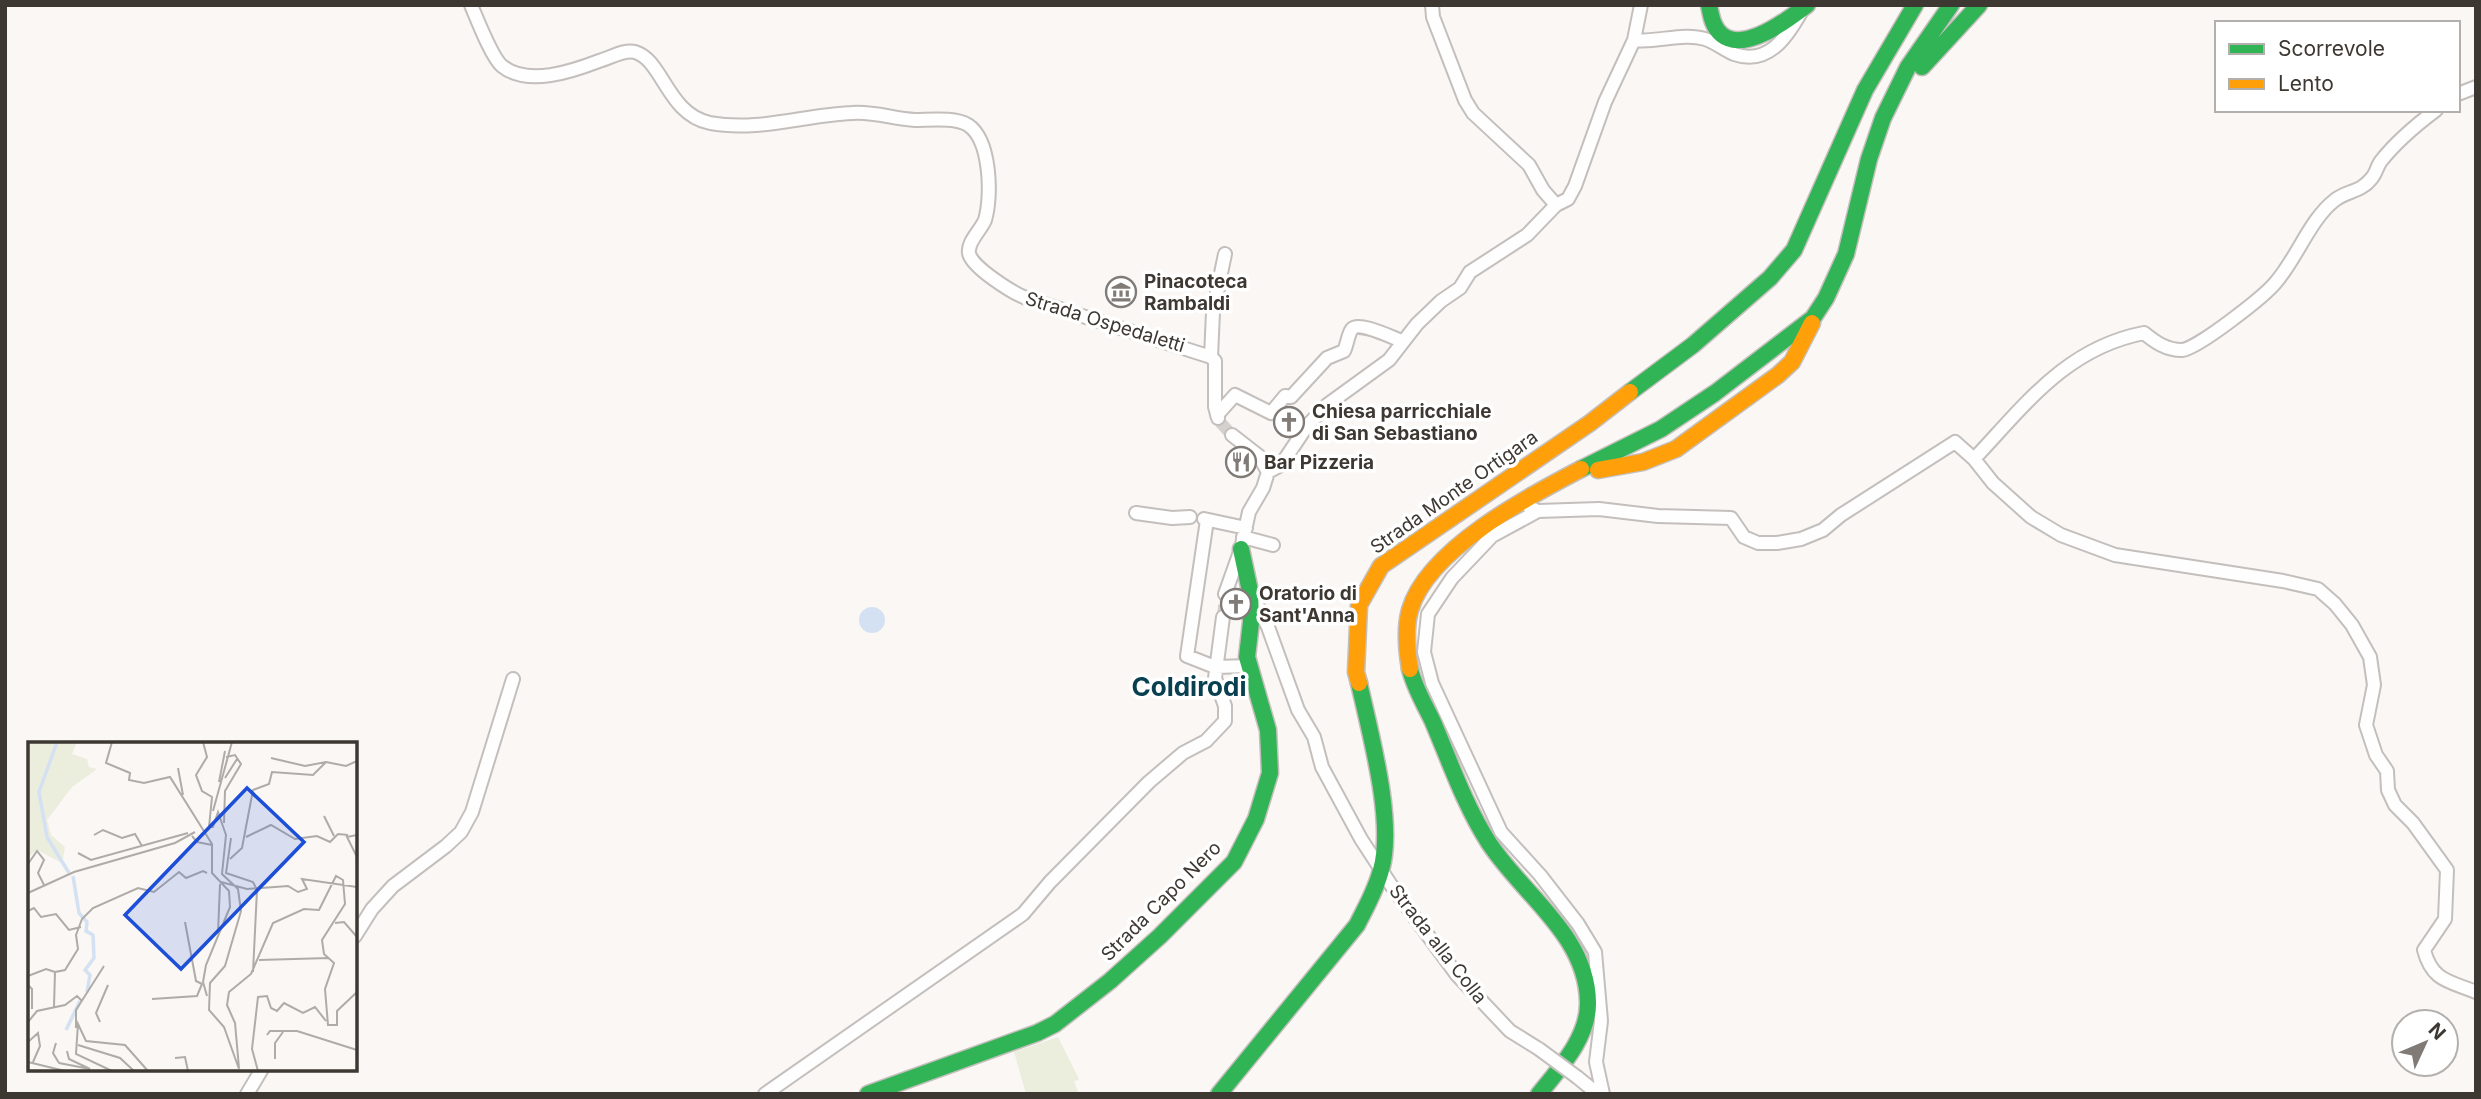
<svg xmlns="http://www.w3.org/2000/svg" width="2481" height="1099" viewBox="0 0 2481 1099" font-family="Inter,sans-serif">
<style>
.green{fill:#eceedd}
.water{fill:#d4e1f2}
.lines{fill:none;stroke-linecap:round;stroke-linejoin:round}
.street-tunnel{stroke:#d4d1ce;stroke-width:12;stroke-dasharray:12 6;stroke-linecap:butt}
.street-casing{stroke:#c4bfbc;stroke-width:16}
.fast-casing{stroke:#c4bfbc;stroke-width:19}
.slow-casing{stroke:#c4bfbc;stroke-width:19}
.street{stroke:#fefefe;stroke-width:12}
.fast{stroke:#30b455;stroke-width:16}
.slow{stroke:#ff9f0a;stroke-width:16}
.street-bridge-casing{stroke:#c4bfbc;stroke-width:16;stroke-linecap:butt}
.street-bridge{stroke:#fefefe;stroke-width:12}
.labels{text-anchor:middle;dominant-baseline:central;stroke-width:7;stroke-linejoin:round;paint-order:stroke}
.poi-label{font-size:19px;font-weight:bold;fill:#3e3833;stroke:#fff;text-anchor:start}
.street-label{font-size:19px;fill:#3e3833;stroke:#fff}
.district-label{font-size:26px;font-weight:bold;fill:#084050;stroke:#fff}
.inset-river{fill:none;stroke:#d4e1f2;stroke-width:3.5}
.inset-road{fill:none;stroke:#afaba7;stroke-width:2}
.view{fill:#1d4ed8;fill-opacity:0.15;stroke:#1d4ed8;stroke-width:3.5}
.inset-edge{fill:none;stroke:#3e3833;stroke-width:3.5}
</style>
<rect width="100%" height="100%" fill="#faf7f5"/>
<path class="green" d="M1058,1037L1079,1079L1074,1082L1079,1094H1026L1014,1052Z"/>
<path class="water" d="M859 620a13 13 0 1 1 26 0a13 13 0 1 1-26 0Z"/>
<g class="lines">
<path class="street-tunnel" d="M1220,422L1232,435
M1223,617L1225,594"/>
<g class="street-casing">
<path id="street" d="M471,5C477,19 492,58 502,66C528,87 573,71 599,61C610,58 624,49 635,52C663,60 667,114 710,123C758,132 804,115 852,113C873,111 894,119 915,120C930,120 955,117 968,125C991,140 992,197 985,220C981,230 967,242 969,253C971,267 1013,293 1026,298L1211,357
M1432,5L1433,17L1465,100L1473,113L1529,165L1543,190L1556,205
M1634,40C1657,43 1683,32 1705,39C1715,42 1724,50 1734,54C1768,66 1787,37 1801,12
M2458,94L2476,87
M1217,415L1235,395L1271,413L1285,396L1291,397L1327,358L1344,351C1347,345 1348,334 1352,329C1359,321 1393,338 1402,341
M1218,418L1215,407V361L1211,357L1213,312L1225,254
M1974,459L1993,483L2031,517L2061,535L2115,555L2283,581L2318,589L2335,604L2352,625L2370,657L2374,685L2366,725L2376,755L2387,771L2388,790L2395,805L2413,823L2447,870L2445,919L2424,950C2432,981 2449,981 2476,992
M1268,472L1281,465L1307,426L1327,405L1389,360L1417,324L1441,301L1460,288L1470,272L1527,235L1556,205L1568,199L1575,186L1605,102L1634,40L1641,5
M1528,506L1538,511L1599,509L1658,516L1731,518L1744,537L1758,543H1777L1801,539L1823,530L1841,515L1955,442L1974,459C2025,405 2066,348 2144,333C2155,342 2166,350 2182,350C2197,349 2265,296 2276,282C2297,258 2310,219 2335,200C2346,191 2361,192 2371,179C2376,174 2377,166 2381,161C2396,142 2416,125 2436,110
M1538,511L1492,536L1452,578L1428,614L1424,652L1432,683L1501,832L1540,875L1578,924L1595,952L1601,1021L1596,1062L1603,1094
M1136,513L1172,518L1190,517
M1204,519L1246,528
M1207,520L1187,656L1215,667L1250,666
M1243,537L1273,545
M1225,594L1241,549L1249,512L1263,488L1268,472L1259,456L1232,435
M1253,596L1268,627L1298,710L1314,737L1322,767L1361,839L1391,885L1457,975L1510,1031L1539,1049
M355,936L372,909L393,886L446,846L461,832L472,812L513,679
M1577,1077L1598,1094
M247,1094L262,1069
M765,1094L1023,914L1050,882L1149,782L1183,753L1206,741L1225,721V706L1215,678L1223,617"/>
</g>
<g class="fast-casing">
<path id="fast" d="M1709,5C1711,16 1713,28 1722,35C1745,53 1789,19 1807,5
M1922,67L1979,5
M1630,392L1693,345L1770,278L1794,250L1865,90L1915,5
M1581,469L1661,429L1715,393L1813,318L1826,298L1846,254L1869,159L1883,118L1908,67L1951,5
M1410,669C1414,687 1425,705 1433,722C1450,762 1465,806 1489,843C1523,895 1587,935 1588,1002C1589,1037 1559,1069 1539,1094
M868,1094L1037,1033L1055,1024L1110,981L1160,936L1234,862L1256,819L1270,773L1268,730L1247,657L1251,622L1250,591L1241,549
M1219,1094L1357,925C1366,907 1376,890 1381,870C1395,822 1370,733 1359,683"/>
</g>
<g class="slow-casing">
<path id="slow" d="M1598,470L1643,462L1676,449L1778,375L1792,362L1812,323
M1410,669C1407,651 1405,627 1410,610C1427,550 1529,496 1581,469
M1359,683L1356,672L1359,605L1381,566L1590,423L1630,392"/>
</g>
<use href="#street" class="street"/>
<use href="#fast" class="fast"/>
<use href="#slow" class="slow"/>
<g class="street-bridge-casing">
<path id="street-bridge" d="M1539,1049L1577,1077"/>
</g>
<use href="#street-bridge" class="street-bridge"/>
</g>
<defs>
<g id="museum-ring" transform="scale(1.575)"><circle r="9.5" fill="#fff" stroke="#807b77" stroke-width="1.5"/><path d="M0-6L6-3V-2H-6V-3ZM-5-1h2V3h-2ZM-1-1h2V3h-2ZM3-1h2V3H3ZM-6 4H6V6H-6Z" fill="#807b77"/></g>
<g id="church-ring" transform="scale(1.575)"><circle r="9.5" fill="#fff" stroke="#807b77" stroke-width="1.5"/><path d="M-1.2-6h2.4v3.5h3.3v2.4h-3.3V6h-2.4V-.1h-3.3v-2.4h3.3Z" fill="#807b77"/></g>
<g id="restaurant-ring" transform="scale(1.575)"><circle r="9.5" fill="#fff" stroke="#807b77" stroke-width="1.5"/><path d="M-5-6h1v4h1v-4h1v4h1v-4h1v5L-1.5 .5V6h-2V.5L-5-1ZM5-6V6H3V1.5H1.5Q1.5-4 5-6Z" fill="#807b77"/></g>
</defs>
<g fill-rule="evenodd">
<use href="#museum-ring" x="1121" y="292"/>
<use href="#church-ring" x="1289" y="422"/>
<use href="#restaurant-ring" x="1241" y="462"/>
<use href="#church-ring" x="1236" y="604"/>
</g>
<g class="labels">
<g class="poi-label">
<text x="1144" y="281">Pinacoteca<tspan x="1144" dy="22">Rambaldi</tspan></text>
<text x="1312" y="411">Chiesa parricchiale<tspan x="1312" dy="22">di San Sebastiano</tspan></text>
<text x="1264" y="462">Bar Pizzeria</text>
<text x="1259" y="593">Oratorio di<tspan x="1259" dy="22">Sant'Anna</tspan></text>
</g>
<g class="street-label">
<text transform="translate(1105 322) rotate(17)">Strada Ospedaletti</text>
<text transform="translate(1454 492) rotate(-35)">Strada Monte Ortigara</text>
<text transform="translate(1161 901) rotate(-45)">Strada Capo Nero</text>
<text transform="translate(1438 944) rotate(52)">Strada alla Colla</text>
</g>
<g class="district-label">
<text x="1189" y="686">Coldirodi</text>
</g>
</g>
<g transform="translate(28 742)">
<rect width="329" height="329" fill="#faf7f5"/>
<path d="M0,0H49L44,12L59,17L61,25L69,27L44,45L19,78L23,93L37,105L34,121L9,108L0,115Z" fill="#eceedd"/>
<path class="inset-river" d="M29,0L11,50L19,95L41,131M45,134L51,171L59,180L58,189L65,193L66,216L57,228L62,233L59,250M38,288L52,259"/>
<path class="inset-road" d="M84,0L78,21L102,31L101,38L116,41L142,35L184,102V131L201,149L202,165L178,223L175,240L179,254M175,0L179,15L168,33L174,49L184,55L181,85H185L190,70L198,93L194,132L210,147L213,169L197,224L182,241L181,268L196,285L211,327M243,16L277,24L298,20L318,24L329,19M150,26L155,53M197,36L209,17M191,40L197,9M185,69L204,0M296,74L306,94M196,81L197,49L213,22L207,13L198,15M66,93L75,88L94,96L107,92L114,104M329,93L319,95L329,115M164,94L169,100L184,103M218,95L243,83L267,97L289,94L302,100L310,92L320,93M203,96L198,131L225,140L229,148L225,230M50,111L63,118L160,91M202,117L214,106L225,48L241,42L244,30L285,33L298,20M0,122L9,109L16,118L10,131L16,143M193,140L219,147L260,144L270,150L279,147L274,137L329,145M0,151L46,130L147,101L167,90M0,169L6,166L13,175L28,172L41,188L53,185M157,180L168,239L174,242M307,181L316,180L329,195M190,191L192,142M231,218L301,216M27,230L37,228L50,207L48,193L54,177L65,166L110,146L126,150L151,130L158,136L175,129L179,131M0,234L18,227L27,230L26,265M0,243L4,247V267M124,257L169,254L174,242M0,280L9,269L37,263L49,254L54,259M72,280L68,271L80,243M48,286V268L76,224M239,293L242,289H269L329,308M0,300L10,291L12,304L5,320M28,301L25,311L31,321M50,303L92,316L106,329M147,316L157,315L160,329M247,317V301L255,290M0,320L37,329M31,321L62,327L41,317L39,309M211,326L207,281L199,263L201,250L223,232L245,181L276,167L291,168L308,134L315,138L317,162L294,198L296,212L306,221L297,247L300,283H309V269L329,250M84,329L48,312L50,282L58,299L97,303L120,329M230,329L224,307L230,255L239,254L243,266L249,269L256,261L275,271L287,265L298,279"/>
<path class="view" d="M219,46L276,100L153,227L97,173Z"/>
<rect width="329" height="329" class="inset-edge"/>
</g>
<rect width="2481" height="1099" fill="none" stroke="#3e3833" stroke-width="14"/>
<rect x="2215" y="21" width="245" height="91" fill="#ffffff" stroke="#b2afad" stroke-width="2"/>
<rect x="2229" y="44" width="35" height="10" fill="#30b455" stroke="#b2afad" stroke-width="2"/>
<text x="2278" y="56" font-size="21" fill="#3e3833">Scorrevole</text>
<rect x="2229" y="79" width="35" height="10" fill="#ff9f0a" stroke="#b2afad" stroke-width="2"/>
<text x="2278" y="91" font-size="21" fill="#3e3833">Lento</text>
<g transform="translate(2425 1043) rotate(46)"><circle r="33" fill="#ffffff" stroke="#b2afad" stroke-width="2"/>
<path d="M0-5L12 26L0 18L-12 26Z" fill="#807b77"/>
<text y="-10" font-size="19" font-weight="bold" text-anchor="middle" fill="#3e3833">N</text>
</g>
</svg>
